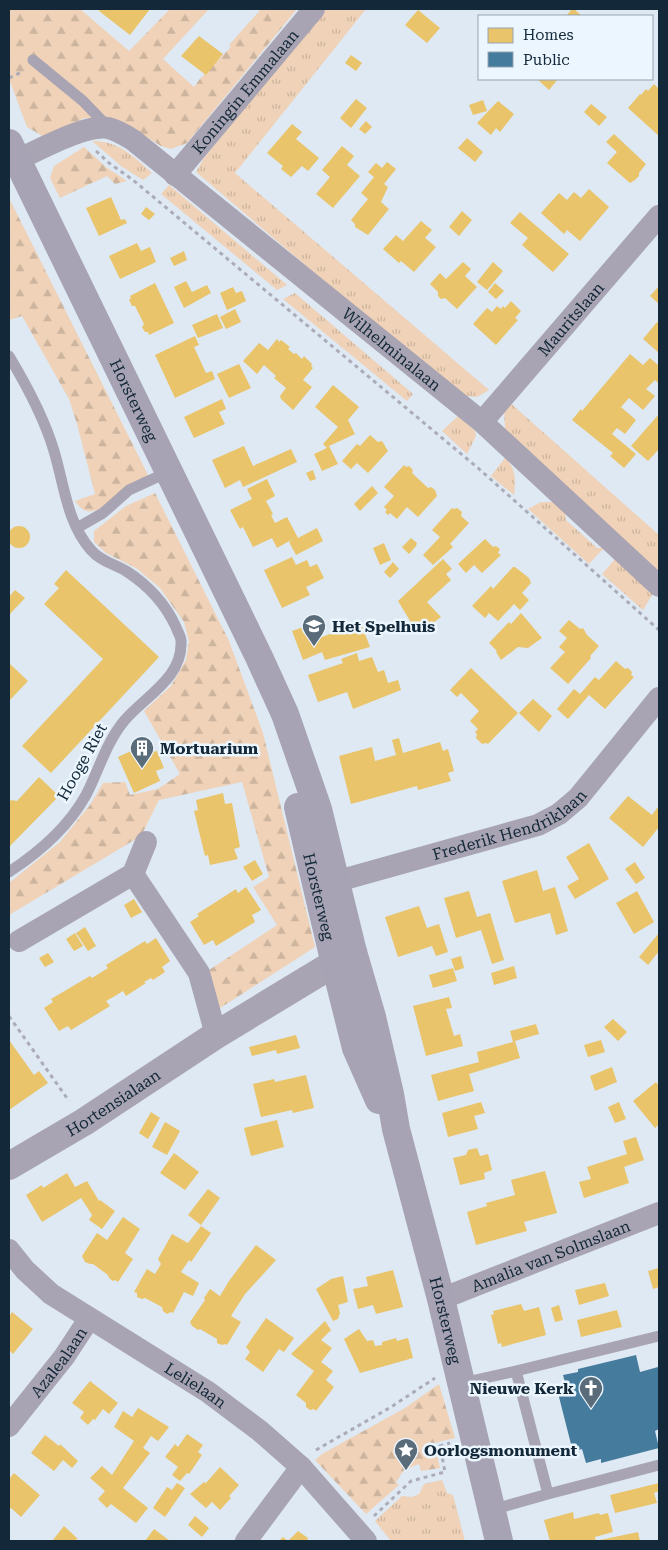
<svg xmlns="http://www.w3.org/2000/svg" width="668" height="1550" viewBox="0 0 668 1550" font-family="'Roboto Serif',serif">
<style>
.grass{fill:url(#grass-tufts)}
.forest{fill:url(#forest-firs)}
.homes{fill:#e9c46a}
.public{fill:#457b9d}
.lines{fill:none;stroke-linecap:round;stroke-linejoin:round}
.path{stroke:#abacb8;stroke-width:3;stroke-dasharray:4 4;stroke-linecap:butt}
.service{stroke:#a8a4b3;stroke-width:11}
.minor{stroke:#a8a4b3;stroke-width:22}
.tertiary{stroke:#a8a4b3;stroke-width:28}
.secondary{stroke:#a7a3b4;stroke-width:28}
.labels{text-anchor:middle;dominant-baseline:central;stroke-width:5;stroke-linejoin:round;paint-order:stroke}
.street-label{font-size:16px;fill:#132838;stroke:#ecf6ff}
.poi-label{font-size:16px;font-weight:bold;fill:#132838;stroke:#ecf6ff;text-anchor:start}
</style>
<defs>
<pattern id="grass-tufts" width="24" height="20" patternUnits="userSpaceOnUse" patternTransform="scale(1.25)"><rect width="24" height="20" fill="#efd2b7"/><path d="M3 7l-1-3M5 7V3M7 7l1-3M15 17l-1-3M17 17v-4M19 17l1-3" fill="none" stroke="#ccb49e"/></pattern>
<pattern id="forest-firs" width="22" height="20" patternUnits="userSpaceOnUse" patternTransform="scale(1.25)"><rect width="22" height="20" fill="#efd2b7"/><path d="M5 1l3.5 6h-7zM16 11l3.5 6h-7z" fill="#ccb49e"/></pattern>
</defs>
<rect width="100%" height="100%" fill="#dee9f3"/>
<path class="grass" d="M325,9H366L235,173L489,390L477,397L455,395L418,361L196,172L204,158Z
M92,141C119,141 133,156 152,173L143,180L121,166Z
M169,185L287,285L277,290L161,194Z
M295,293L413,394L407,401L283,299Z
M508,401L659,535V572L506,434C505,424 502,410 508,401Z
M458,416L475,431L476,436L467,454L442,431Z
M505,458C516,468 516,481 514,495L491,476Z
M541,502H554L565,511L566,520L597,548H604L589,564L528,509Z
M616,558L654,592L643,610L602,574Z
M442,1480L447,1493L453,1495L465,1541H391L375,1521L402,1496L412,1497L419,1494L424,1484Z"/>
<path class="forest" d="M9,9H80L129,51L170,9H209L163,59L194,87L199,80L231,47L229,45L261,9H297L187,143L171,149L161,146L132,128L104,119L84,118L46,138L27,127L9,79Z
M84,147L106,167L127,181L115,184L107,176L60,198L50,178L54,166Z
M9,198L148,475L99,509C88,514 82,511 75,501L95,494L77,424L69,399L22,316L9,320Z
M155,493L229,641L263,733L315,947L220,1008L206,972L277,925L253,887L269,877L242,782L159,800L141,836L9,915V883L60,842L90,805L103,783L125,782L130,795L158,789L180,774L144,711L171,686L186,660L189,641L184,622L160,588L136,568L106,553L94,542V531L126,506Z
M439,1384L455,1438L434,1443L440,1468L421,1471L419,1464L404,1470L396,1482L399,1485L366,1514L315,1460L322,1454L405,1408Z"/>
<path class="homes" d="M101,9H150L130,35L99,11Z
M572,9H574L582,16H566Z
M418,10L440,28L427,43L405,25Z
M199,36L223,54L206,75L181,56Z
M351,55L362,63L356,71L345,63Z
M537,79H558L549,90Z
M654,84L659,89V136L628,108L640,94L641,95L646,89L648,91Z
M356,99L367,108L351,128L340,118Z
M483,100L487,111L473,115L469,105Z
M498,101L514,114L500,132L496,128L491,135L477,123Z
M591,104L607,117L599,126L584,112Z
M366,121L372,127L365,134L359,129Z
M292,124L302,132L296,139L319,158L308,171L302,166L291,177L281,169L283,166L267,153Z
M614,134L646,164L639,173V176L635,180L630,183L607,163L617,152L606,142Z
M467,138L483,152L475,162L458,148Z
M342,146L354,156L347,165L360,176L333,208L316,194L330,177L322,170Z
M387,162L396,169L384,184L388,187L381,202L389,209L368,235L355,227V224L351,220L368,199L361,193L374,177L368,172L376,163L382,168Z
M589,189L609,207L580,241L567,230L564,234L541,213L559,193L567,200L574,192L581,198Z
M111,197L121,220L125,219L127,223L99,236L86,208Z
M146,207L155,214L149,220L141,214Z
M462,211L472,220L459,236L449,227Z
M520,212L569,254L553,272L522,245L528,238L510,223Z
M421,221L432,230L425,238L436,247L414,272L401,261L399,263L383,249L396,235L403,241Z
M137,243L141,251L150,247L156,262L120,279L109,256Z
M184,251L187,260L174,266L170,258Z
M463,262L471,269L465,276L477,287L457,309L445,298L441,299L438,296V292L430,284L440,273L446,279Z
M493,262L503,271L487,290L477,282Z
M186,281L192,292L207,285L211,293L184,308L174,287Z
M155,283L174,323L149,335L148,332H145L142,327L144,324L135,306H132L129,300L131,298L130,296Z
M495,283L504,291L496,299L488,292Z
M659,286V304L650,296Z
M233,287L236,293L242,291L246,301L227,310L220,293Z
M511,301L521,311L515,318L518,320L496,345L473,324L487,308L492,312L497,306L501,309L503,306L505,308Z
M235,309L241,322L226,329L220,317Z
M217,314L223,328L198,338L192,325Z
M657,322L659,324V353L643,339Z
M195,336L199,345L194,347L206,373L212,371L215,379L175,398L155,355Z
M277,339L279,342L281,340L290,347L288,349L294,354L296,353L302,359L304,356L312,364L311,366L313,368L303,380L312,387L293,410L281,399L280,396L286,388L274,378L276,376L264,365L257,374L243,361L259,343L268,350Z
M630,354L643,365L650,358L659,366V384L655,380L646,389L655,396L643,410L629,398L621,407L636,420L625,434L617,428L612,434L636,454L624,468L610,456L613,453L572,420L581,409L582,411Z
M239,364L251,388L229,398L217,374Z
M333,385L359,407L348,420L355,434L329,446L338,464L322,471L314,454L327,448L323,444L338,427L315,407Z
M222,399L226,409L219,412L225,424L194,438L184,417Z
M659,414V449L648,461L631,446Z
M370,435L378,442L382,441L388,451L368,473L357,463L351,469L342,461L357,444L360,446Z
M244,446L253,466L291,449L297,462L243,487L240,480L225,488L212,460Z
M404,465L406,467L409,466L413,470L412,473L428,488L431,487L435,490L437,496L418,517L407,507L397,519L390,513L388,515L385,512L387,510L384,507L394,496L384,487Z
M313,470L316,479L310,481L306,473Z
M267,479L275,496L266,501L273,514L271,515L275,523L287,517L298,538L317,528L323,541L296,555L289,542L293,539L277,548L272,538L253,547L243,527L240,529L230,510L252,499L247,489Z
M372,486L378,493L360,511L354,504Z
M452,508L454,509L457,508L462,512L461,516L469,523L450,544L453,547L433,565L423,555L440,537L432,530Z
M8 537a11 11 0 1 1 22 0a11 11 0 1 1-22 0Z
M411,538L417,543L416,546L409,554L402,547Z
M485,539L493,547L496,546L500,549L498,553L501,555L482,573L474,565L466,573L458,564Z
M384,543L391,560L380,565L373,548Z
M292,557L296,565L307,560L310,567L317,564L324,578L306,587L310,595L282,608L264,570Z
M443,559L452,569L446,574L451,580L427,602L441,617L418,634L398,601Z
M393,562L399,569L390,578L384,572Z
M513,567H515L529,578L531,583L522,593L529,600L520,610L514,604L498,621L489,613L485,618L472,606L491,586L493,589Z
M66,570L159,657L51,773L22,746L103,659L44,604L59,588L54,584Z
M15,590L25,598L9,615V597Z
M521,613L542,638L528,648L518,647L501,660L496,652L497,651L489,643L509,622L511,624Z
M569,620L580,629L583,628L587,635L599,646L590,656L591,658L568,684L550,668L565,652L559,647L567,638L559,631Z
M314,623L319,638L361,623L370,647L325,660L322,652L303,660L292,631Z
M357,653L359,661L372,657L378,672L384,670L388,683L398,680L401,690L353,709L347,692L318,702L308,675L343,663L341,659Z
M616,661L625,669L628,668L632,672L631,675L634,677L605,709L589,695L568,719L557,709L574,689L580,694L595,677L599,680Z
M9,663L28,681L9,701Z
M471,668L518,713L488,744L486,743L482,744L476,738L477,734L475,732L478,729L470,721L479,711L461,693L457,697L450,690Z
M533,699L552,716L539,732L519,713Z
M399,738L403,753L440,742L443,751L448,749L454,771L448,773L451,781L418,790L417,786L351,804L339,756L372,747L375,761L396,755L392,740Z
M144,745L147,753L157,751L164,768L156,771L160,781L134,793L118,757Z
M39,777L59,796L9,847V803L11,800L17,801Z
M223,793L225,804L232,803L240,847L234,849L238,859L210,865L208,855L205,856L194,811L198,810L196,800Z
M628,796L652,815L657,808L659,809V827L643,847L609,818Z
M589,843L609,879L575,899L567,886L579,879L566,857Z
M255,860L263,874L252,881L243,867Z
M635,862L645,878L636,884L625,869Z
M537,870L543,891L555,887L568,931L556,935L550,913L515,923L502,881Z
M246,887L261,910L252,915L255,922L216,946L213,940L204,945L190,922L199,916L197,914L236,889L238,893Z
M469,891L477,917L490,913L504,960L492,964L481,930L456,938L444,898Z
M637,891L654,922L634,934L616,903Z
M134,899L142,912L131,918L124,905Z
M419,906L427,928L439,924L448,952L436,956L432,946L398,957L385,917Z
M85,927L96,946L88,951L76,933Z
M75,933L83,946L74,951L66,939Z
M659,933V951L648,965L639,957Z
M156,938L170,961L162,967L165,972L153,980L151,978L144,982L146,983L126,996L123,991L115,996L106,1001L110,1006L71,1030L68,1026L59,1031L44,1008L53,1002L51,999L90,976L92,978L108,968L106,965L145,941L147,944Z
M48,953L54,962L45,967L39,958Z
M461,956L464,968L455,971L451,959Z
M514,966L517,978L494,985L491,973Z
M453,968L457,981L433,988L429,975Z
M449,997L452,1008L446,1009L454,1036L460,1034L463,1046L426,1056L413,1006Z
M613,1019L627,1032L618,1041L604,1027Z
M536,1024L539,1034L515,1041L520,1058L469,1074L474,1091L438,1101L431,1075L479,1062L477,1052L513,1042L510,1031Z
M296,1035L300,1048L277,1054L276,1050L252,1056L249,1047Z
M9,1040L34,1075L39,1071L48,1083L9,1110Z
M601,1040L605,1052L588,1057L584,1045Z
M612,1067L617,1082L595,1091L590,1076Z
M306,1075L314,1108L293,1113L292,1110L261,1117L253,1084L274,1079L275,1082Z
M656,1082L659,1086V1127L658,1125L655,1128L633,1101Z
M481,1102L485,1113L474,1116L478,1129L448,1137L442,1113Z
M619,1102L626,1119L615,1123L608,1107Z
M151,1112L160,1118L148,1139L139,1133Z
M277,1120L284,1147L251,1156L244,1128Z
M165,1122L180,1131L167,1155L152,1147Z
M636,1137L644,1160L624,1167L629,1183L584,1198L579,1182L591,1179L587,1167L627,1154L623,1141Z
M477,1148L480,1156L488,1154L492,1170L484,1173L485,1179L460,1185L453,1158L466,1155L468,1150Z
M174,1153L199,1172L185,1190L160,1173Z
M545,1171L557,1213L524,1222L527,1231L476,1245L467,1212L487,1206L486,1203L515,1195L511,1180Z
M67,1173L75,1187L87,1181L99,1201L100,1200L115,1211L102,1229L89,1220L92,1215L81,1198L42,1222L26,1195L42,1185L43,1188Z
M208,1189L220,1198L201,1225L188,1215Z
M123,1217L140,1229L125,1253L133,1259L118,1282L115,1280L113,1281L109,1278L108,1275L93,1264H90L85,1262L82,1256L97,1233L107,1240Z
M201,1226L211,1233L191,1262L189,1260L181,1272L199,1283L193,1296L184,1292L173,1313L171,1312L167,1314L163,1311L162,1307L145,1298L142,1299L137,1297V1293L134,1292L147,1269L155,1274L161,1264L158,1259L172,1234L188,1243Z
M256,1245L276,1260L245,1294L231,1316L241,1322L227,1345L225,1344L222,1345L217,1343V1339L200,1329L198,1330L192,1326L190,1322L205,1300L204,1298L210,1289L220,1296L229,1281Z
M659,1268V1287L653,1289L648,1271Z
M393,1270L403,1307L376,1314L373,1305L358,1309L353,1289L368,1286L366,1277Z
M343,1276L348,1302L338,1305L340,1313L338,1319L333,1321L316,1289L331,1279Z
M605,1283L609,1296L579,1305L575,1290Z
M521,1304L524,1311L539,1307L546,1335L502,1347L501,1343L498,1344L491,1315L494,1314L493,1311Z
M559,1305L563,1320L555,1322L551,1308Z
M617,1310L622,1327L581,1337L577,1320Z
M12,1312L33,1329L13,1354L9,1350V1317Z
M266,1318L294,1338L284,1352L279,1349L263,1372L245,1359L250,1352L246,1347Z
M325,1321L331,1330L321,1340L332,1348L321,1362L333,1371L326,1380L334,1387L316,1411L314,1409L310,1410L306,1407V1403L296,1395L314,1371L291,1354Z
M359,1329L367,1341L373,1340L375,1346L382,1345V1342L396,1338L397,1341L408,1338L413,1358L360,1373L344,1339Z
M90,1381L118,1403L109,1414L103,1409L95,1420L93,1419L88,1425L80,1418L84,1412L72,1403Z
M138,1408L169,1427L158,1441L151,1436L143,1448L150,1453L123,1488L148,1508L136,1523L111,1504L107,1508L98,1499L105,1491L90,1478L102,1466L112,1475L134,1441L114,1427L123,1411L132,1417Z
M187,1434L203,1445L198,1452L202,1455L189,1474L187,1473L180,1481L172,1475L178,1467L165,1457L175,1444L178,1447Z
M45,1435L59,1446L60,1444L78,1461L72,1468L63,1460L54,1471L31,1453Z
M220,1467L239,1485L229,1496L231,1498L220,1510L212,1502L206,1508L190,1494L204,1482L206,1483Z
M14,1473L40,1495L21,1517L11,1508L9,1510V1479Z
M177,1483L185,1488L165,1517L153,1508L167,1487L172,1490Z
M659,1483V1491L654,1493L657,1503L615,1513L610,1495Z
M573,1512L574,1519L599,1513L600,1515L608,1513L613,1532L595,1537L596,1541H550L544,1520Z
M195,1516L209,1528L202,1537L188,1525Z
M64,1526L78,1539L72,1541H52Z
M154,1529L170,1541H145Z
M298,1531L308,1538L307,1541H279L283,1537L288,1541Z
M638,1532L640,1541H600V1540Z"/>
<path class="public" d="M636,1355L640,1372L658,1367L659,1372V1429L655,1431L659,1448L601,1463V1459L586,1463L582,1449L573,1452L558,1393L567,1390L563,1375L578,1372V1369Z"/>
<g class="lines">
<path class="path" d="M9,78L22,72
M96,151L109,163L133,180L478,468L659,630
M9,1016L69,1101
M316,1450L391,1407L435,1378
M374,1516L411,1481L445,1472L440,1446L450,1443"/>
<path class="service" d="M33,60L83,101L108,127
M9,356C27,386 44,417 54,451C64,484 67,523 91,550C100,561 114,564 126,571C148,585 165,603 176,627C177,631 181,636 181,641C183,678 145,696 124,721C106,743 99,770 86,795C69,826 38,853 9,872
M77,528L103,513L129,490L168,472
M516,1371L659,1336
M462,1383L516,1371L548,1494L491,1510
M548,1494L659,1465"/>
<g class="minor">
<path id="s1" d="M17,160C39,150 85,124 108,128C117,130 125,135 133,140L482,422L659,586"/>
<path id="s2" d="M175,175L314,9"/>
<path id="s3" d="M482,422L659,216"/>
<path d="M133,874L199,973L216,1035"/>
<path id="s4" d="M320,886L538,825L559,814L578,798L659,698"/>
<path d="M19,941L133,874L146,842"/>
<path id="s5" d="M9,1250L25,1270L51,1294L208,1392L260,1431L301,1467L366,1541"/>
<path id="s6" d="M441,1299L659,1213"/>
<path id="s7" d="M9,1426L64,1357L89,1319"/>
<path d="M246,1541L301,1467"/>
</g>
<path class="tertiary" id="s8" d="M9,1166L84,1122L216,1035L353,952"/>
<g class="secondary">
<path id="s9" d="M9,143L259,657L285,714L318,809L353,952L372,1017L390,1094L396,1129L441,1299L499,1541"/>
<path id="s10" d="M298,807L335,964L356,1048L379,1100"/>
</g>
</g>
<defs>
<g id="school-pin" transform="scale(1.25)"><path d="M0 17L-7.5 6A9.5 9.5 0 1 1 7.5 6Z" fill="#5a6c79" stroke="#ecf6ff"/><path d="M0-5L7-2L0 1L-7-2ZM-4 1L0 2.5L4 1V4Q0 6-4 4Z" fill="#fff"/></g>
<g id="building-pin" transform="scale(1.25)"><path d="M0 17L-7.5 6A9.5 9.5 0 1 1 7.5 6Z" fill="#5a6c79" stroke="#ecf6ff"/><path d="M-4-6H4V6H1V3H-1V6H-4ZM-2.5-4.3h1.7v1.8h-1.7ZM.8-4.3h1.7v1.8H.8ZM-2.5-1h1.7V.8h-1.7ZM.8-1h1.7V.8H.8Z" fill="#fff"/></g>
<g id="church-pin" transform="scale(1.25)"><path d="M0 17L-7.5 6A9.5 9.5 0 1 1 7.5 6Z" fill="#5a6c79" stroke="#ecf6ff"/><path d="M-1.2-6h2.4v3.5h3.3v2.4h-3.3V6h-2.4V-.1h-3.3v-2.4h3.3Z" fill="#fff"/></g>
<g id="sight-pin" transform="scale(1.25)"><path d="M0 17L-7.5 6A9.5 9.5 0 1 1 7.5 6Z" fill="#5a6c79" stroke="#ecf6ff"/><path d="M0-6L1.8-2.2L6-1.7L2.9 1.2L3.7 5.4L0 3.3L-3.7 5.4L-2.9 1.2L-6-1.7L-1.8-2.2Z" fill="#fff"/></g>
</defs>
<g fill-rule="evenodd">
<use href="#school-pin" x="314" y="626"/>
<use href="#building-pin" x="142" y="748"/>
<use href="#church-pin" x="591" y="1388"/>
<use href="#sight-pin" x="406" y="1450"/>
</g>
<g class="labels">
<g class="street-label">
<text stroke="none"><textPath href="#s2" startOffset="109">Koningin Emmalaan</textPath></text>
<text stroke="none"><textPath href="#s3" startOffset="136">Mauritslaan</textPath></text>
<text stroke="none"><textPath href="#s1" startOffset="458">Wilhelminalaan</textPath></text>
<text stroke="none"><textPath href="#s9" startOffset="286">Horsterweg</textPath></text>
<text transform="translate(82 762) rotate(-61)">Hooge Riet</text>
<text stroke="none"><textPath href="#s4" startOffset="200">Frederik Hendriklaan</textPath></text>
<text stroke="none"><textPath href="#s10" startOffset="92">Horsterweg</textPath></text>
<text stroke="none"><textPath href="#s8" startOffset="122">Hortensialaan</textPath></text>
<text stroke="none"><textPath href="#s6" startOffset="118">Amalia van Solmslaan</textPath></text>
<text stroke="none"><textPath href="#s9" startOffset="1262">Horsterweg</textPath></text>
<text stroke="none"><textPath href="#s7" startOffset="81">Azalealaan</textPath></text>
<text stroke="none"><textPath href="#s5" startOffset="232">Lelielaan</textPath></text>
</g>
<g class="poi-label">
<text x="332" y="626">Het Spelhuis</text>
<text x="160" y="748">Mortuarium</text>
<text x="574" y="1388" text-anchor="end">Nieuwe Kerk</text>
<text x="424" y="1450">Oorlogsmonument</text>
</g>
</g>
<rect width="668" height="1550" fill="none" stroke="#132838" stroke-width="20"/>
<rect x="478" y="15" width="175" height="65" fill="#ecf6ff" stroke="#95a4af"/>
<rect x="488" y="28" width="25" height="15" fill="#e9c46a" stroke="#95a4af"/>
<text x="523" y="40" font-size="15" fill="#132838">Homes</text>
<rect x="488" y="52" width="25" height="15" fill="#457b9d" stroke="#95a4af"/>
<text x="523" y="65" font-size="15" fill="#132838">Public</text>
</svg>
